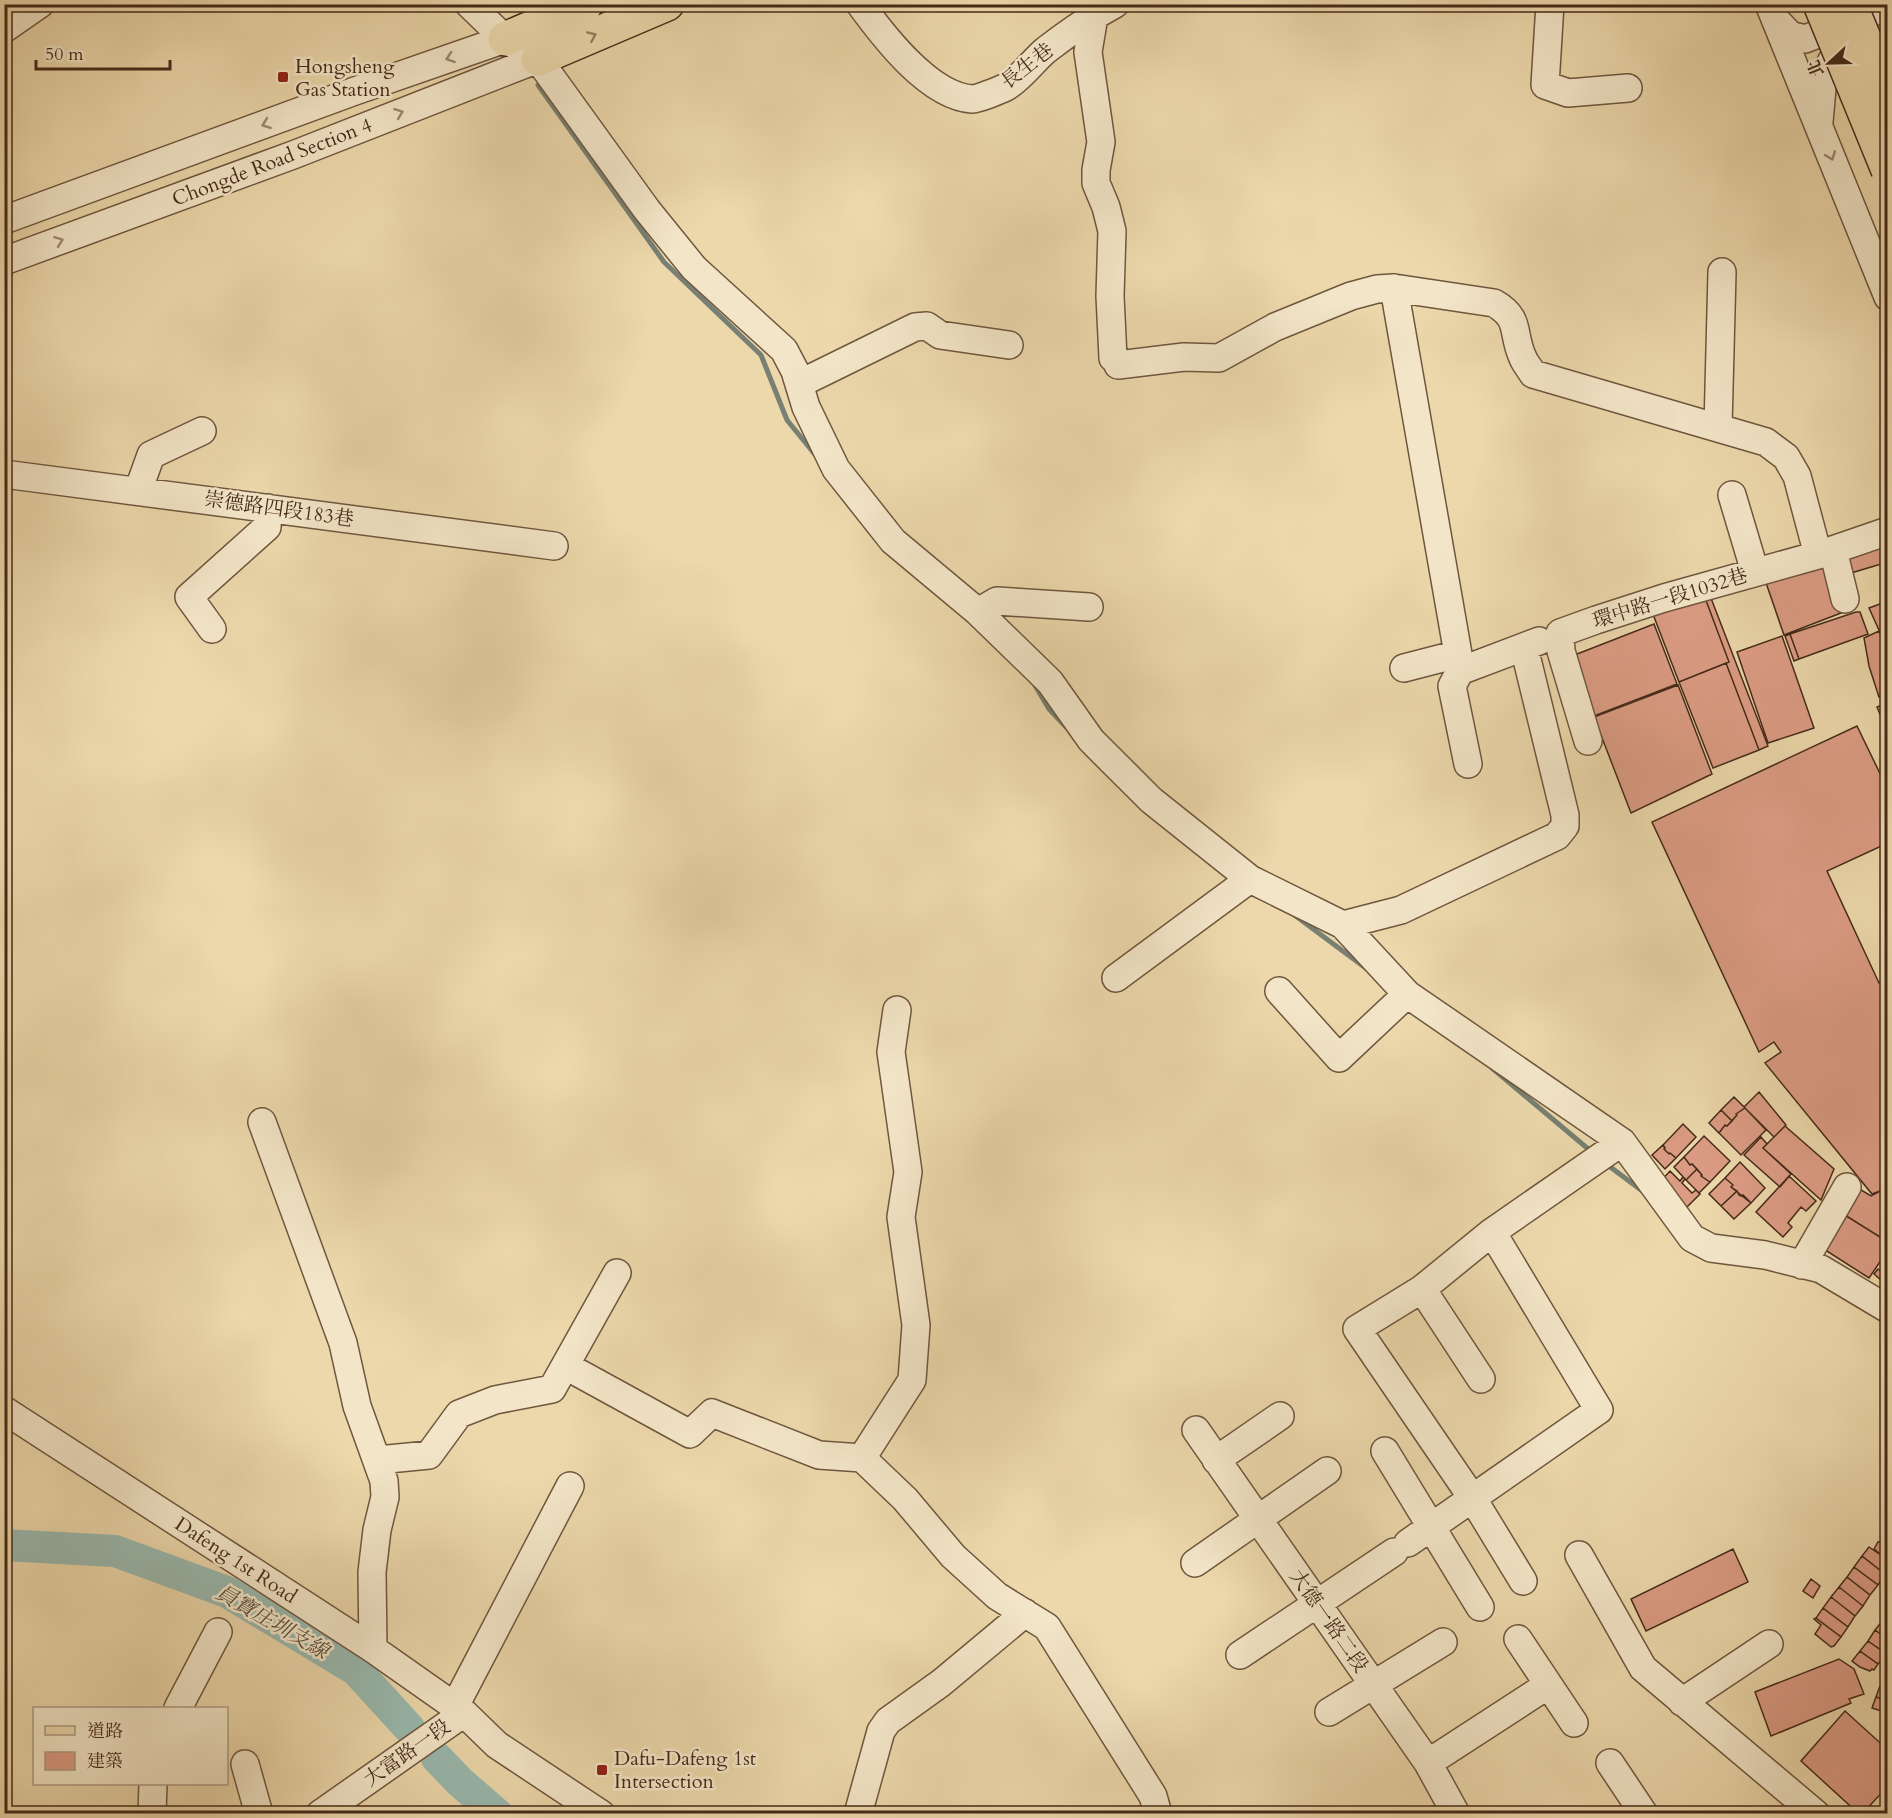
<svg xmlns="http://www.w3.org/2000/svg" width="1892" height="1818" viewBox="0 0 1892 1818" font-family="Cardo,'Noto Serif TC',serif">
<style>
.lines{fill:none;stroke-linecap:round;stroke-linejoin:round}
.stream{stroke:#778072;stroke-width:5}
.river{stroke:#99b9ae;stroke-width:32}
.building{fill:#dc9c84;stroke:#452a19;stroke-width:1.5}
.minor-casing{stroke:#6f563e;stroke-width:30}
.major-casing{stroke:#452a19;stroke-width:36}
.minor{stroke:#f3e6c8;stroke-width:27}
.major{stroke:#ecd8ab;stroke-width:33}
.highway-bridge-casing{stroke:#452a19;stroke-width:36;stroke-linecap:butt}
.highway-bridge{stroke:#ecd8ab;stroke-width:33}
.oneway{stroke:#988162}
.oneway2{stroke:#9c8870}
.poi-dot{fill:#8f2418;stroke:#f3e6c8;stroke-width:2}
.labels{text-anchor:middle;dominant-baseline:central;stroke-width:5;stroke-linejoin:round;paint-order:stroke}
.poi-label{font-size:20px;fill:#452a19;stroke:#f3e6c8;text-anchor:start}
.street-label{font-size:20px;fill:#452a19;stroke:#f3e6c8}
.water-label{font-size:21px;font-style:italic;fill:#5a4e3e;stroke:#f3e6c8}
</style>
<rect width="100%" height="100%" fill="#ecd8ab"/>
<filter id="stains"><feTurbulence type="fractalNoise" baseFrequency=".00333" numOctaves="4"/><feColorMatrix values="0 0 0 0 .2 0 0 0 0 .09 0 0 0 0 .02 0 0 0 .5 -.17"/></filter>
<radialGradient id="worn" r=".72"><stop offset=".6" stop-color="#630" stop-opacity="0"/><stop offset="1" stop-color="#630" stop-opacity=".3"/></radialGradient>
<g class="lines">
<path class="stream" d="M538,85L664,262L761,355L787,420L817,457
M1033,682L1049,709L1066,727
M1293,914L1367,969
M1492,1068L1593,1153
M1605,1163L1645,1193
M1878,1317L1888,1325"/>
<path class="river" d="M4,1545L115,1551L227,1592L356,1670L409,1728
M437,1758L460,1782L497,1814"/>
</g>
<path class="building" d="M1888,537V562L1851,573L1844,551Z
M1821,560L1841,613L1784,635L1765,580Z
M1709,593L1768,746L1759,750L1726,663L1729,662L1704,595Z
M1704,595L1729,662L1679,682L1651,609Z
M1888,601V637L1883,639L1869,608Z
M1856,612H1860L1868,634L1799,659L1790,634Z
M1654,624L1677,684L1594,716L1572,656Z
M1879,631L1888,650V693L1879,697L1869,666L1864,638Z
M1790,634L1799,659L1794,661L1785,636Z
M1782,636L1814,728L1768,743L1737,652Z
M1726,663L1759,750L1713,768L1679,682Z
M1678,685L1712,774L1631,813L1594,717Z
M1888,703V734L1877,707Z
M1857,726L1888,790V843L1827,871L1879,983L1888,977V1188L1872,1194L1765,1063L1781,1052L1774,1042L1759,1052L1652,822Z
M1759,1092L1786,1125L1774,1137L1744,1107Z
M1734,1097L1745,1108L1736,1114L1737,1115L1732,1121L1721,1110Z
M1745,1108L1766,1130L1741,1155L1719,1133L1725,1125L1727,1126L1737,1115L1736,1114Z
M1721,1110L1732,1121L1727,1126L1725,1125L1719,1133L1709,1123Z
M1683,1124L1696,1137L1676,1158L1670,1153L1669,1154L1664,1149L1665,1148L1663,1145Z
M1785,1126L1834,1169L1821,1200L1763,1148Z
M1704,1136L1730,1161L1710,1182L1701,1176L1702,1175L1692,1164L1690,1165L1684,1157Z
M1761,1137L1767,1144L1763,1148L1791,1174L1780,1187L1744,1155Z
M1663,1145L1665,1148L1664,1149L1669,1154L1670,1153L1676,1158L1665,1169L1652,1155Z
M1684,1157L1690,1165L1692,1164L1697,1169L1686,1180L1674,1167Z
M1740,1162L1765,1188L1751,1203L1731,1187L1733,1185L1725,1178Z
M1697,1169L1702,1175L1701,1176L1710,1182L1699,1193L1686,1180Z
M1670,1171L1680,1181L1683,1177L1685,1179L1682,1183L1692,1193L1696,1190L1700,1194L1684,1210L1658,1184Z
M1789,1176L1816,1201L1806,1211L1801,1207L1788,1223L1792,1227L1783,1237L1756,1212Z
M1725,1178L1733,1185L1731,1187L1737,1191L1721,1206L1709,1194Z
M1856,1187L1871,1196L1888,1187V1242L1840,1212Z
M1737,1191L1739,1195L1741,1196L1743,1195L1751,1203L1734,1219L1721,1206Z
M1840,1212L1888,1242V1250L1869,1278L1819,1246Z
M1878,1269L1888,1276V1286L1874,1274Z
M1888,1541V1560L1874,1549L1878,1542Z
M1869,1547L1888,1560V1571L1885,1574L1862,1556Z
M1733,1549L1748,1582L1646,1631L1631,1599Z
M1862,1556L1885,1574L1878,1585L1854,1567Z
M1854,1567L1878,1585L1870,1595L1847,1577Z
M1847,1577L1870,1595L1863,1606L1839,1587Z
M1811,1579L1820,1586L1813,1598L1803,1591Z
M1839,1587L1863,1606L1855,1616L1831,1597Z
M1831,1597L1855,1616L1848,1627L1823,1608Z
M1823,1608L1848,1627L1841,1637L1816,1618Z
M1816,1618L1841,1637L1834,1646L1831,1647L1815,1634L1821,1625L1814,1619Z
M1883,1620L1888,1623V1639L1875,1630Z
M1875,1630L1888,1639V1655L1868,1641Z
M1868,1641L1888,1655V1666L1880,1662L1878,1664L1860,1651Z
M1860,1651L1878,1664L1874,1670L1872,1669L1870,1671L1860,1667L1852,1661Z
M1839,1659L1854,1669L1864,1694L1849,1699L1851,1703L1771,1736L1755,1692Z
M1880,1686L1888,1688V1701L1876,1697Z
M1876,1697L1888,1701V1713L1872,1708Z
M1845,1711L1888,1750V1786L1862,1814H1859L1801,1761Z"/>
<g class="lines">
<g class="minor-casing">
<path id="minor" d="M469,4L505,39L538,59L647,210L694,268L784,350L795,371L806,407L836,469L893,541L978,612L1050,682L1091,740L1151,800L1250,879L1343,925L1407,994L1622,1142L1692,1238L1711,1248L1765,1255L1821,1269L1888,1309
M860,4C884,37 929,96 972,99C978,99 1000,90 1006,87C1021,78 1033,61 1046,50C1068,33 1091,17 1115,4
M1550,4L1545,85L1568,93L1628,88
M1769,4L1888,297
M1094,16L1088,52L1101,142L1096,170V183L1106,207L1112,231L1110,296L1113,358
M1775,19L1790,35L1805,39L1876,11L1879,4
M4,29L40,4
M1819,122L1823,77L1835,55L1880,39L1888,42
M4,220L355,91L505,39
M4,261L293,155L538,59
M1394,288L1458,654L1404,668
M1118,365L1184,357L1219,358L1275,327L1351,296L1377,289L1394,288L1494,303C1522,319 1511,333 1523,358C1525,363 1530,369 1533,374L1766,442L1786,457L1797,476L1818,555
M799,384L915,327L927,326L940,335L1009,345
M1718,427L1722,272
M4,474L554,546
M138,491L151,455L202,431
M1732,495L1755,572
M1833,550L1845,599
M978,612L997,601L1089,607
M212,629L189,597L267,527L268,508
M1588,741L1561,651L1560,633L1596,620L1664,598L1818,555L1888,531
M1468,764L1452,686L1460,671L1539,641
M1343,925L1401,910L1557,836L1565,826V815L1524,647
M1116,978L1250,879
M1279,991L1339,1058L1407,994
M262,1122L343,1343L357,1406L384,1481L385,1497L377,1530L372,1572L373,1649
M1492,1232L1422,1289L1357,1329L1473,1499L1523,1581
M1802,1265L1847,1187
M1422,1289L1481,1379
M566,1366L690,1434L712,1413L819,1455L862,1458L905,1499L953,1556L997,1596L1047,1627L1153,1796L1158,1814
M4,1410L373,1649L464,1713L497,1745L601,1814
M1196,1430L1428,1763L1456,1814
M1385,1451L1480,1607
M862,1458L912,1380L916,1325L901,1217L908,1172L891,1052L897,1010
M378,1460L429,1455L459,1414L495,1400L552,1389L617,1273
M1216,1460L1280,1416
M1408,1543L1599,1410L1492,1232L1622,1142
M1579,1555L1643,1668L1816,1814
M1195,1563L1327,1471
M1518,1639L1574,1723
M1240,1655L1394,1552
M1682,1702L1769,1644
M455,1706L570,1486
M178,1708L218,1632
M1329,1712L1443,1642
M1428,1763L1548,1685
M1610,1763L1644,1814
M245,1764L259,1814
M152,1814L153,1784
M320,1814L464,1713
M858,1814L881,1731L888,1721L941,1683L1025,1613"/>
</g>
<g class="major-casing">
<path id="major" d="M505,39L586,4
M538,59L667,4"/>
</g>
<use href="#minor" class="minor"/>
<use href="#major" class="major"/>
<g class="highway-bridge-casing">
<path id="highway-bridge" d="M1820,4L1888,170
M1850,4L1888,96"/>
</g>
<use href="#highway-bridge" class="highway-bridge"/>
</g>
<defs><path id="oneway-chevron" d="M-2-3.5L2.5 0L-2 3.5" fill="none" stroke-width="1.6" stroke-linecap="round" stroke-linejoin="round" transform="scale(1.5)"/></defs>
<use class="oneway" href="#oneway-chevron" transform="translate(592 36) rotate(-23)"/>
<g class="oneway2">
<use href="#oneway-chevron" transform="translate(450 58) rotate(161)"/>
<use href="#oneway-chevron" transform="translate(399 113) rotate(-21)"/>
<use href="#oneway-chevron" transform="translate(266 124) rotate(160)"/>
<use href="#oneway-chevron" transform="translate(1831 156) rotate(69)"/>
<use href="#oneway-chevron" transform="translate(59 241) rotate(-20)"/>
</g>
<g class="poi-dot">
<rect x="277" y="71" width="12" height="12" rx="3"/>
<rect x="596" y="1764" width="12" height="12" rx="3"/>
</g>
<g class="labels">
<g class="poi-label">
<text x="295" y="66">Hongsheng<tspan x="295" dy="23">Gas Station</tspan></text>
<text x="614" y="1758">Dafu-Dafeng 1st<tspan x="614" dy="23">Intersection</tspan></text>
</g>
<g class="street-label">
<text transform="translate(1027 66) rotate(-38)">長生巷</text>
<text transform="translate(272 162) rotate(-21)">Chongde Road Section 4</text>
<text transform="translate(279 509) rotate(8)">崇德路四段183巷</text>
<text transform="translate(1670 598) rotate(-17)">環中路一段1032巷</text>
<text transform="translate(236 1560) rotate(33)">Dafeng 1st Road</text>
<text transform="translate(1329 1621) rotate(55)">大德一路二段</text>
<text transform="translate(407 1753) rotate(-35)">大富路一段</text>
</g>
<g class="water-label">
<text transform="translate(272 1622) rotate(30)">員寶庄圳支線</text>
</g>
</g>
<rect width="1892" height="1818" fill="none" stroke="#ecd8ab" stroke-width="24"/>
<rect x="6" y="6" width="1880" height="1806" fill="none" stroke="#452a19" stroke-width="3"/>
<rect x="12" y="12" width="1868" height="1794" fill="none" stroke="#452a19" stroke-width="1.5"/>
<rect x="33" y="1707" width="195" height="78" fill="#f3e6c8" stroke="#ad9b82" stroke-width="1.5"/>
<rect x="45" y="1726" width="30" height="9" fill="#ecd8ab" stroke="#ad9b82" stroke-width="1.5"/>
<text x="87" y="1737" font-size="18" fill="#452a19">道路</text>
<rect x="45" y="1752" width="30" height="18" fill="#dc9c84" stroke="#ad9b82" stroke-width="1.5"/>
<text x="87" y="1767" font-size="18" fill="#452a19">建築</text>
<g transform="translate(1829 63) rotate(248)" stroke="#f3e6c8" stroke-width="4.5" paint-order="stroke">
<path d="M0-4.5L10 22L0 15L-10 22Z" fill="#452a19"/>
<text y="-9" font-size="16" font-weight="bold" text-anchor="middle" fill="#452a19">北</text>
</g>
<path d="M36 60v9h134v-9" fill="none" stroke="#452a19" stroke-width="3"/>
<text x="45" y="60" font-size="18" fill="#452a19" stroke="#f3e6c8" stroke-width="4.5" paint-order="stroke">50 m</text>
<rect width="100%" height="100%" filter="url(#stains)"/>
<rect width="100%" height="100%" fill="url(#worn)"/>
</svg>
